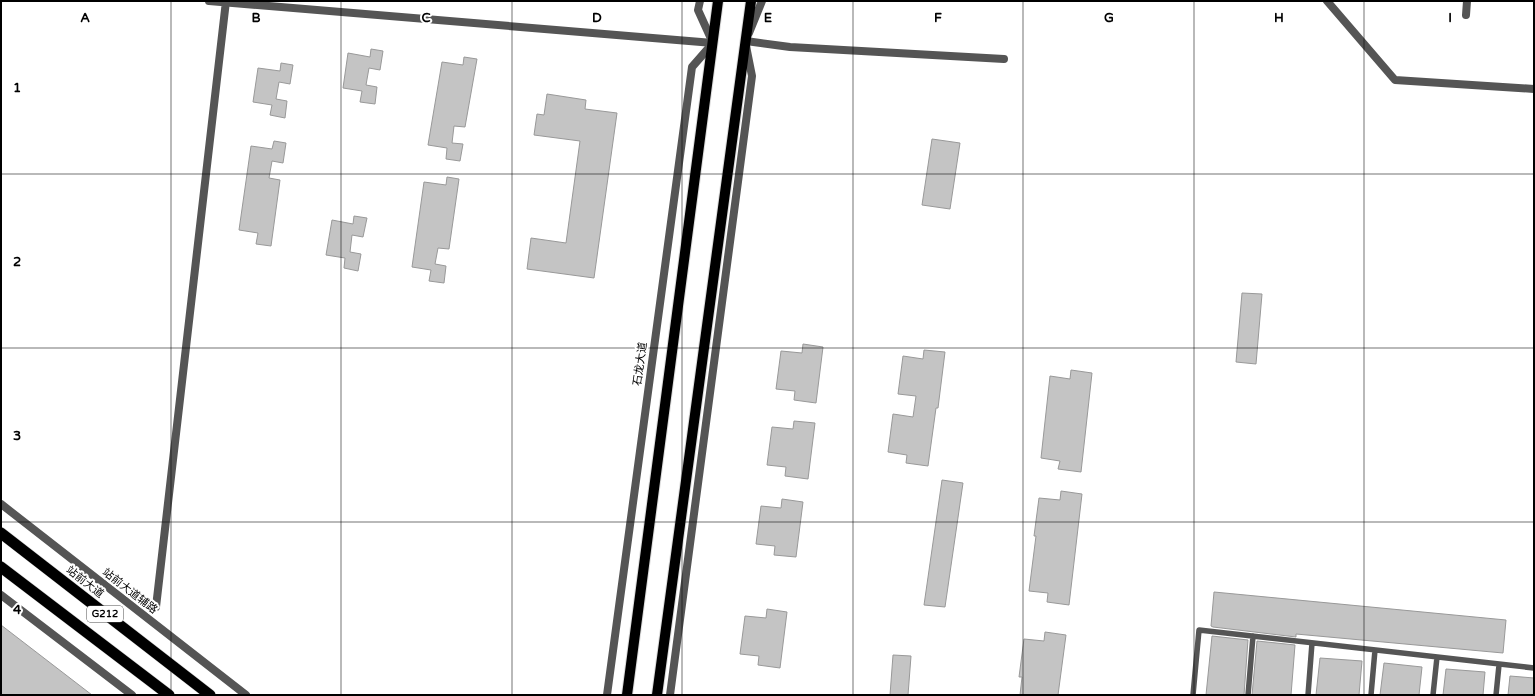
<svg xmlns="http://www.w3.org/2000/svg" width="1535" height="696" viewBox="0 0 1535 696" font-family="'Varela Round','Noto Sans SC',sans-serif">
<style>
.building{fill:#c4c4c4;stroke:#999}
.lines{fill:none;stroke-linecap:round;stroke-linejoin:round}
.primary-casing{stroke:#dbdbdb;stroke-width:12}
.trunk-casing{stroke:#dbdbdb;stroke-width:12}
.service{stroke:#555;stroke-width:5.5}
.minor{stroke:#555;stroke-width:8}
.tertiary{stroke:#555;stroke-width:8}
.primary{stroke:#000;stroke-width:10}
.trunk{stroke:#000;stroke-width:11}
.grid{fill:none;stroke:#000;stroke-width:1;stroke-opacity:0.55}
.labels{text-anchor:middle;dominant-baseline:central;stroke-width:4;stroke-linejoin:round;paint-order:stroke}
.shield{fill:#fff;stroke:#4c4c4c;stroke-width:1}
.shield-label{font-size:10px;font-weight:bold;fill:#000}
.street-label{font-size:11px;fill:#000;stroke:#fff}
.grid-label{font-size:13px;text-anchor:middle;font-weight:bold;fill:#000;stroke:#fff;stroke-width:4;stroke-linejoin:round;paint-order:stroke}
</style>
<rect width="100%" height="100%" fill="#fff"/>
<path class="building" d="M371,49L383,51L380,70L369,68L366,85L377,87L375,104L360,102L362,91L343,88L348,53L370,57Z
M464,57L477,59L465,127L454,126L452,143L463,144L460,161L446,159L447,148L428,145L442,62L463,65Z
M281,63L293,65L290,84L279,82L276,99L287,101L285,118L270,115L272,105L253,102L258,68L280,71Z
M547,94L586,100L585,109L617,113L594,278L527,269L531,238L566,243L580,141L534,135L537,114L544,115Z
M932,139L960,143L950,209L922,205Z
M274,141L286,143L283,163L272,161L269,178L280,180L271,246L256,244L258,233L239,230L251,146L272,149Z
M447,177L459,179L449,249L438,248L435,264L446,266L444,283L429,281L431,270L412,267L424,182L446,185Z
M354,216L367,218L363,237L352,235L350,252L361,254L358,271L344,268L345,258L326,255L332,220L353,224Z
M1242,293L1262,294L1256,364L1236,362Z
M803,344L823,347L816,403L794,400L795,391L776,389L781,351L802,353Z
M924,350L945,352L938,408H936L928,466L906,463L907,455L888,452L893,414L913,417L916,396L898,394L903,356L923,359Z
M1071,370L1092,373L1081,472L1058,469L1060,461L1041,458L1050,376L1070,379Z
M794,421L815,423L808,479L785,476L786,467L767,465L772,427L793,429Z
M942,480L963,483L945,607L924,605Z
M1061,491L1082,494L1069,605L1047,602L1048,593L1029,591L1036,536H1034L1039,498L1060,500Z
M782,499L803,502L796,557L774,555L775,546L756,544L761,506L781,508Z
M1214,592L1506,620L1503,653L1296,634V637L1213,627L1211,626Z
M767,609L787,612L780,668L758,665L759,656L740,654L745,616L766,618Z
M1,625L92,695H1Z
M1045,632L1066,635L1058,695H1020L1022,677H1019L1024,639L1044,641Z
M1212,636L1248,640L1244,695H1206Z
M1257,641L1295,645L1291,695H1252Z
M893,655L911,656L908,695H890Z
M1320,658L1362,661L1359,695H1316Z
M1384,663L1422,667L1419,695H1380Z
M1446,669L1485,672L1483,695H1443Z
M1510,676L1534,678V695H1508Z"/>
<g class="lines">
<g class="primary-casing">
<path id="primary" d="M627,695L718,1
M657,695L751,1"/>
</g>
<g class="trunk-casing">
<path id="trunk" d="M1,533L210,695
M1,567L169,695"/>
</g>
<path class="service" d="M1193,695L1199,630L1534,668
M1248,695L1253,636
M1308,695L1312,643
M1371,695L1375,650
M1433,695L1437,657
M1496,695L1499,665"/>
<path class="minor" d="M209,1L713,43
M1327,1L1395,80L1534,89
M1466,15L1467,1
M746,41L790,47L1004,59
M156,607L226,1"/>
<path class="tertiary" d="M749,33L762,1
M1,504L246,695
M1,595L132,695
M607,695L692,67L713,43L698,10L700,1
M670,695L752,76L746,46"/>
<use href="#primary" class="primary"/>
<use href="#trunk" class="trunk"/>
</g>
<path class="grid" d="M171,1V695M341,1V695M512,1V695M682,1V695M853,1V695M1023,1V695M1194,1V695M1364,1V695M1,174H1534M1,348H1534M1,522H1534"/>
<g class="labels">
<rect class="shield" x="87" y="606" width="36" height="16" rx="3"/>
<g class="shield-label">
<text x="105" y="614">G212</text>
</g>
<g class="street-label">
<text transform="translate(640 364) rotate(-82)">石龙大道</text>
<text transform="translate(85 582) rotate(38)">站前大道</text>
<text transform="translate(130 591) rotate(38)">站前大道辅路</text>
</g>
</g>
<g class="grid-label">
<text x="85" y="22">A</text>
<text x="256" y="22">B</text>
<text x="426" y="22">C</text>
<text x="597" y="22">D</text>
<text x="768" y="22">E</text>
<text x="938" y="22">F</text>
<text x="1109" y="22">G</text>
<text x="1279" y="22">H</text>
<text x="1450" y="22">I</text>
<text x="17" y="92">1</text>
<text x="17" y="266">2</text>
<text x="17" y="440">3</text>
<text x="17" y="614">4</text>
</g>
<rect width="1535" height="696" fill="none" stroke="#000000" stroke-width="4"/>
</svg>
